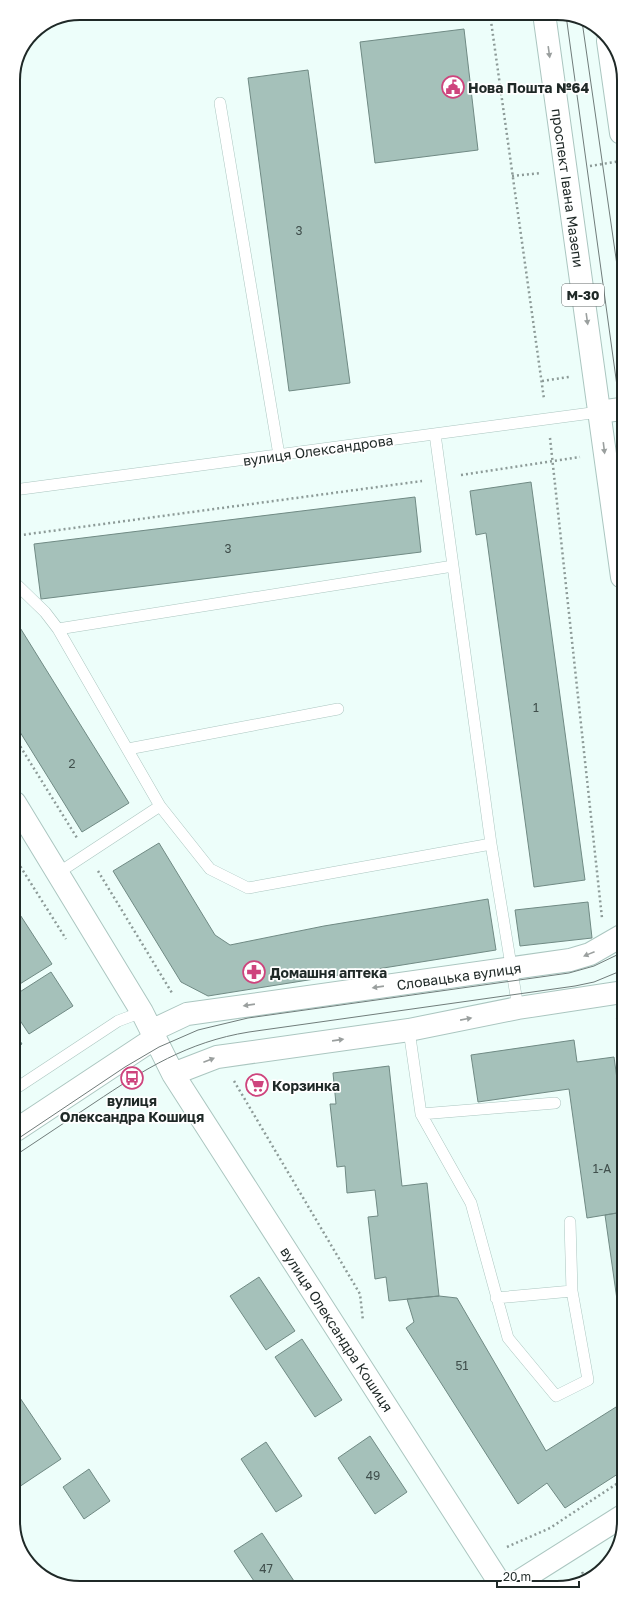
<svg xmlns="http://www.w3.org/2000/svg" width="637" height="1601" viewBox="0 0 637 1601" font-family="'Golos Text',sans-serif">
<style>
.building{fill:#a5c1ba;stroke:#708a84}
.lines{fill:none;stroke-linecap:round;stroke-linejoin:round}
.lane-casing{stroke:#abc6c0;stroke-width:12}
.street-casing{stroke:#abc6c0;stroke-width:24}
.highway-casing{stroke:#abc6c0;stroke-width:24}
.path{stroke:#8d9b98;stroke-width:2.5;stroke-dasharray:2 3;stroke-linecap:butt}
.lane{stroke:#fff;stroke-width:11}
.street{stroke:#fff;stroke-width:22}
.highway{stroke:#fff;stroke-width:22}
.tram{stroke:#707c7a;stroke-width:1}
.oneway{fill:#9a9f9e}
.labels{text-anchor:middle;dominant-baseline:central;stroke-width:3.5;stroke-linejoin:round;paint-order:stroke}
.number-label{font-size:12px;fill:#404f4c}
.shield{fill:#fff;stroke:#626968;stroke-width:1}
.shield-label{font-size:13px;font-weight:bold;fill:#1f2927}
.poi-label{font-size:14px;font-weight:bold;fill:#1f2927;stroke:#fff;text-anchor:start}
.street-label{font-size:14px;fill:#1f2927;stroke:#fff}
.rim{fill:none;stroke:#1f2927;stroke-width:2}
</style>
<rect width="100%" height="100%" fill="#edfefa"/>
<path class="building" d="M464,29L478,150L375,163L360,42Z
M308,70L350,383L289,391L248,78Z
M531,482L585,880L534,887L486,533L476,535L470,491Z
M415,497L421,552L41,599L34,544Z
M14,618L129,803L82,832L15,724Z
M159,843L215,935L230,945L324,926L488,899L496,950L208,996L181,982L113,871Z
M588,902L592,938L520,946L515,910Z
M15,907L52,964L15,987Z
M51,972L73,1006L29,1034L15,1013V995Z
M15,1033L22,1044L15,1048Z
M574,1040L577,1062L614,1057L623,1123V1212L587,1218L569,1089L478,1102L471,1055Z
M389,1066L402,1186L427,1183L439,1296L389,1301L386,1277L375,1279L368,1217L378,1216L375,1190L347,1193L345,1166L337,1167L330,1104H336L333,1073Z
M623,1212L624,1349L605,1215Z
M259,1277L295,1331L266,1350L230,1296Z
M439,1296L457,1298L546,1451L624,1402V1470L565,1508L547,1483L518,1504L406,1328L414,1322L407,1299Z
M302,1339L342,1400L315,1417L275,1357Z
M16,1392L61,1459L16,1489Z
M370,1436L407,1492L375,1514L338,1458Z
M266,1442L302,1496L276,1512L241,1459Z
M89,1469L110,1501L84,1519L63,1487Z
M262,1533L296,1584L293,1586L258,1587L234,1551Z"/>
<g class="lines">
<g class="lane-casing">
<path id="lane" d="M220,103L279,455
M435,434L491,844
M14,490L599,412
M14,582L45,612L58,629
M128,749L338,709
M160,806L58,629L453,566
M58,873L160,806L210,869L248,888L491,844L518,1008
M409,1030L421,1114L471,1203L508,1338L556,1396L588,1380L572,1291L570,1222
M15,1089L118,1021L142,1012
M421,1114L555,1103
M496,1298L572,1291"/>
</g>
<g class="street-casing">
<path id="street" d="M599,412L621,409
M15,803L142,1012L173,1074L501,1585
M151,1031L187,1014L570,960L590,954L623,935
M173,1074L217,1057L409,1030L518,1008L623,992
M16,1130L155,1038
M513,1585L624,1515"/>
</g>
<g class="highway-casing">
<path id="highway" d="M544,13L622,577
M608,41L621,133"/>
</g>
<path class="path" d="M490,14L544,399
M590,166L621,161
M512,176L541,173
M542,381L569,377
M550,438L602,918
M461,475L580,457
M14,536L422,481
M15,738L77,838
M15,858L66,939
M98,871L172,993
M617,1018L623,1038
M234,1081L360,1294L363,1321
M507,1547L550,1528L624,1479
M582,1572L586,1579
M569,1585L611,1559"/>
<use href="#lane" class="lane"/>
<use href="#street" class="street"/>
<use href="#highway" class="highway"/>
<path class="tram" d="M566,15L621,415
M582,21L621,293
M16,1140L125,1067L159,1047L198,1030L248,1018L569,973L594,966L619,954H623
M16,1155C42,1138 68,1120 94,1103C145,1069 187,1042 249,1032L575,986L594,982L623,970"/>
</g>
<defs><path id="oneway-solid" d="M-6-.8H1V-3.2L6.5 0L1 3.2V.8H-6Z"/></defs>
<g class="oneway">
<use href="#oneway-solid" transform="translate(549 52) rotate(82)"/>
<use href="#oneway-solid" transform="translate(587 319) rotate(82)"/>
<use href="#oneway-solid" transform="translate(604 448) rotate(83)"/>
<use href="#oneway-solid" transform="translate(589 954) rotate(158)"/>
<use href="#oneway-solid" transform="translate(378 987) rotate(172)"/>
<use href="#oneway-solid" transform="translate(249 1005) rotate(172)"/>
<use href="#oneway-solid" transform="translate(466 1019) rotate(-11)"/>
<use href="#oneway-solid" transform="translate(338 1040) rotate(-8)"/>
<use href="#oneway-solid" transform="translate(209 1060) rotate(-21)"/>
</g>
<defs>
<g id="civic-ring" transform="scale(1.15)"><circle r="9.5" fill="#fff" stroke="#ce447d" stroke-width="1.5"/><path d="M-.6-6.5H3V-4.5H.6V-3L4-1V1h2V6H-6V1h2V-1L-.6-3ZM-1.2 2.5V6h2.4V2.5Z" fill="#ce447d"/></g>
<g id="pharmacy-ring" transform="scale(1.15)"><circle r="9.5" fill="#fff" stroke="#ce447d" stroke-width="1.5"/><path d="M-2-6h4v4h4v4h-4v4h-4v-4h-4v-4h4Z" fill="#ce447d"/></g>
<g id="bus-ring" transform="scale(1.15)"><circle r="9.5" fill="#fff" stroke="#ce447d" stroke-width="1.5"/><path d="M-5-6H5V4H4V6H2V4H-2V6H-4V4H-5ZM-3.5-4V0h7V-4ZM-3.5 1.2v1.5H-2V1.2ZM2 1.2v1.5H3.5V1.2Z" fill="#ce447d"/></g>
<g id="supermarket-ring" transform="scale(1.15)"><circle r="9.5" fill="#fff" stroke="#ce447d" stroke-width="1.5"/><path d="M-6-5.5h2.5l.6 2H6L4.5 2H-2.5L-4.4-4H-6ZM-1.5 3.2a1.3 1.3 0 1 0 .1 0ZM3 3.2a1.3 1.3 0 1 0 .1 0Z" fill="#ce447d"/></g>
</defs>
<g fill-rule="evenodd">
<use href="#civic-ring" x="453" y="87"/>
<use href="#pharmacy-ring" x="254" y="972"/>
<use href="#bus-ring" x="132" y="1078"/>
<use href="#supermarket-ring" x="257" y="1085"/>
</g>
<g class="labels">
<g class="number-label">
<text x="299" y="230">3</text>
<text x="228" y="548">3</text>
<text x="536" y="707">1</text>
<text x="72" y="763">2</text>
<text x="602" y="1168">1-А</text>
<text x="462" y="1365">51</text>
<text x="373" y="1475">49</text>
<text x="266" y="1568">47</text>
</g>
<rect class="shield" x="562" y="284" width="42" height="22" rx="3"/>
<g class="shield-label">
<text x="583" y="295">М-30</text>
</g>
<g class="poi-label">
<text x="468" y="87">Нова Пошта №64</text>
<text x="270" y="972">Домашня аптека</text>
<text x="272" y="1085">Корзинка</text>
<text x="132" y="1100" text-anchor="middle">вулиця<tspan x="132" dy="16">Олександра Кошиця</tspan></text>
</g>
<g class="street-label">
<text transform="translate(568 188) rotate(82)">проспект Івана Мазепи</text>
<text transform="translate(318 450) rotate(-8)">вулиця Олександрова</text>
<text transform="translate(459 976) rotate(-8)">Словацька вулиця</text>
<text transform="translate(337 1329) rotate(57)">вулиця Олександра Кошиця</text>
</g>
</g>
<path d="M0 0H637V1601H0ZM80 20H557A60 60 0 0 1 617 80V1521A60 60 0 0 1 557 1581H80A60 60 0 0 1 20 1521V80A60 60 0 0 1 80 20Z" fill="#fff" fill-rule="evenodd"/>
<path class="rim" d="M80 20H557A60 60 0 0 1 617 80V1521A60 60 0 0 1 557 1581H80A60 60 0 0 1 20 1521V80A60 60 0 0 1 80 20Z"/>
<path d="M497 1581v6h82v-6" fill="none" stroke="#1f2927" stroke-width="2"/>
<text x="503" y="1581" font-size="12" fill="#1f2927" stroke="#ffffff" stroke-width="3" paint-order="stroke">20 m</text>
</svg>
